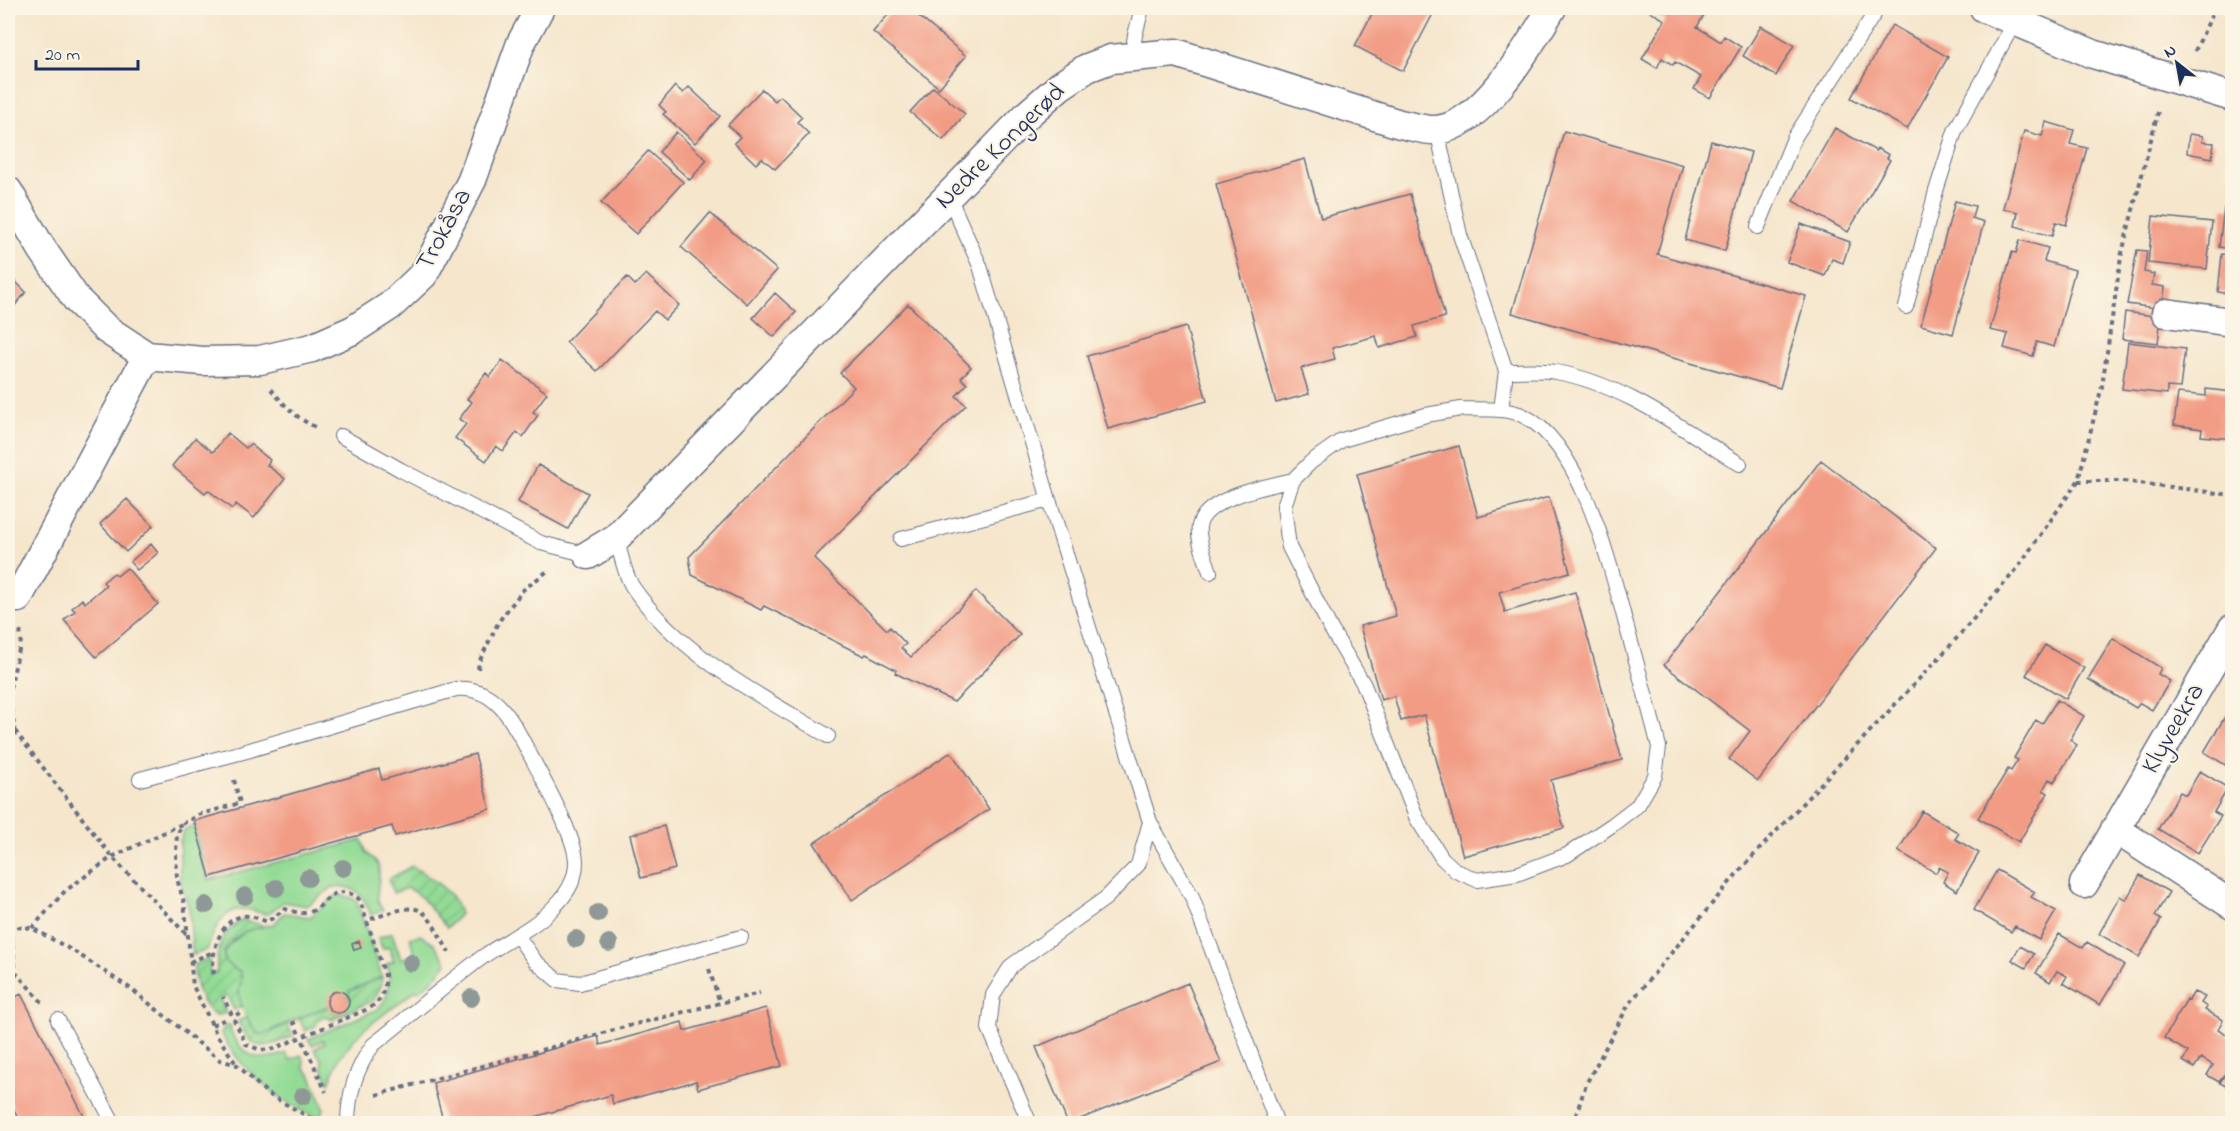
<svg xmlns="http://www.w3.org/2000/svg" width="2240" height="1131" viewBox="0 0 2240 1131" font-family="'Indie Flower',sans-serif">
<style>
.park{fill:#93db95;stroke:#57857a;stroke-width:1.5}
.garden{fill:url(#garden-furrows);stroke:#57857a;stroke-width:1.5}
.building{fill:#f29c85}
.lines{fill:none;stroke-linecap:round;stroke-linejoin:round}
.lane-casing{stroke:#676f84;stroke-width:16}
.street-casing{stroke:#676f84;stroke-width:31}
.path{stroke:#676f84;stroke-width:4;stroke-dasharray:4.5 4.5;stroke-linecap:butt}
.lane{stroke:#fff;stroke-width:14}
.street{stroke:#fff;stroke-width:28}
.tree{fill:#8e9997}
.labels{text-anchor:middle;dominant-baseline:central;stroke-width:4.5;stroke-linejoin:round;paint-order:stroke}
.street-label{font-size:26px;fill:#1b2f5e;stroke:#fcf5e5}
</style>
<defs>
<pattern id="garden-furrows" width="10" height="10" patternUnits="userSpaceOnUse" patternTransform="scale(1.5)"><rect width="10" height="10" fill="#93db95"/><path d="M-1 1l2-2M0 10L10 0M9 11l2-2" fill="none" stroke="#7ebc83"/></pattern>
</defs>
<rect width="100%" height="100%" fill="#fcf5e5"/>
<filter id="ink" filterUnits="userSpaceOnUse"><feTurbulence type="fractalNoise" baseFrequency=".0167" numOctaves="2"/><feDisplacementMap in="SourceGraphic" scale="12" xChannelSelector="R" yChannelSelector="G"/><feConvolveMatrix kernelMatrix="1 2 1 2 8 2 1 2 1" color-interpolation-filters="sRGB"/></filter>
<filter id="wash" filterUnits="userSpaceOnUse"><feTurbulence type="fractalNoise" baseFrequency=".008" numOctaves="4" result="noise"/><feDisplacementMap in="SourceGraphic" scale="24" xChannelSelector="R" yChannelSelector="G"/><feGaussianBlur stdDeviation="1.35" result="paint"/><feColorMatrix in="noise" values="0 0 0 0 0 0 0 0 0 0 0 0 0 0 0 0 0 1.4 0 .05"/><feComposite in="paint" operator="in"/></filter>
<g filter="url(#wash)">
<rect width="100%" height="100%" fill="#f5e6cc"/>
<path class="park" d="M194,825L208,880L362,840C364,844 365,850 367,853C372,859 378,860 379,868C381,883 372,897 383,910L371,915C364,896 355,884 333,887L307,906L283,902L268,914C260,914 252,909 244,909C222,908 213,932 207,950L193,955L189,909L180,879V842L183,832Z
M340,895L352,898L357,902L382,977L349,991L347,1009L339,1013L331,1011L328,1006L274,1029L269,1034L260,1035C252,1030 238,1003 238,994C238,985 243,979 240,971C230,968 223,963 224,952L228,946L248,929L274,924L284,913L310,917L334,897Z
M392,933L401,959L415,954L410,938L420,935L434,943L447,963L432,981L418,991L416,990L363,1030L351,1043L340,1057L329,1083L322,1068V1060L314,1049L325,1043L323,1040L312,1045L308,1039L378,1009C390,996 392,981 387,964L394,961L389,947L383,949L378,938Z
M230,1025L231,1028L230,1030C241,1055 259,1065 286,1053L290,1060L301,1055L304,1061V1068L310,1074L324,1108L320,1119C280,1102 243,1073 221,1034L225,1026Z"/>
<path class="garden" d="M412,866C430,878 455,891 460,914L447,928L422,898L408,888L393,893L389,879Z
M243,920L262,925L261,928C246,927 231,940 224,952C223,965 231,967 241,972C243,987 235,990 242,1006L234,1010L227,996L220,999L226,1013L216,1016C200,1006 194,983 194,965L209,958L210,975L217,972C215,950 223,929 243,920Z
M382,977V984L374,1000L331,1020L326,1016L318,1020L316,1026L305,1031L299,1018L329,1006L331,1011L339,1013L347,1008L349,991Z
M247,1017L253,1029L260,1035C269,1035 278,1027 287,1024L293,1036C262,1049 254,1054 238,1021Z"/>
<g id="blocks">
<path class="building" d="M894,8H909L966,56L939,88L873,32Z
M1375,8H1436L1403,71L1355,46Z
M1644,8H1708L1697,27L1721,42L1724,36L1741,47L1710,98L1694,89L1701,77L1675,62L1673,65L1662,58L1657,68L1642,59L1665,20Z
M1892,25L1948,57L1907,129L1851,98Z
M1761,26L1794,45L1776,76L1743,56Z
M675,86L683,93L689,87L720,116L695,143L663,114L666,112L659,105Z
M933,87L965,114L943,140L910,112Z
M762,89L775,101L780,96L802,117L797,122L809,134L775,169L762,158L756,164L734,143L740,137L728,125Z
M2046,122L2074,130L2070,144L2087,148L2066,225L2056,222L2052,236L2015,226L2018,212L2003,208L2024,131L2042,136Z
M1835,128L1876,151L1877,148L1889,155L1887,158L1890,160L1848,232L1793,201Z
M1564,131L1683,165L1657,254L1806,296L1780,388L1512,313Z
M676,132L707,160L690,180L659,152Z
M2189,134L2203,136L2202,142L2214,143L2212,158L2187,153Z
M1711,141L1751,152L1725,251L1685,240Z
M648,151L683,182L636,234L601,203Z
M1305,159L1321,218L1410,194L1445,317L1414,326L1417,337L1379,348L1376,336L1332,348L1335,359L1301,368L1309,394L1276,403L1216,184Z
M1955,201L1975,206L1972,218L1984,222L1953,334L1921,325Z
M2224,208L2232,209V249L2219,247Z
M710,213L777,270L747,304L681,247Z
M2153,216L2212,222L2207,269L2148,263Z
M1801,224L1850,242L1843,263L1832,259L1825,276L1787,262Z
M2020,240L2048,248L2044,261L2075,270L2054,347L2037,342L2033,356L2004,348L2008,334L1990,330L2012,252L2016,253Z
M2137,250L2147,251L2144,272L2154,274L2152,285L2165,287L2162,309L2127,304Z
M2222,254L2232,255V294L2218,292Z
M8,274L26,292L8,314Z
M646,274L679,305L665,320L655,311L597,371L566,342L627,277L635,285Z
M775,293L796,312L774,337L753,318Z
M908,304L971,367L961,378L967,384L956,396L966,405L814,558L887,630L890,627L906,644L901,648L911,657L976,591L1020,635L954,702L895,673L896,670L866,654L864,656L764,606L761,610L692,575L689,557L854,387L840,373Z
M2125,312L2161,317L2158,343L2122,339Z
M1186,327L1207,401L1108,429L1087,356Z
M2128,342L2185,349L2180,388L2167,387V394L2122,389Z
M502,360L547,393L533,412L538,415L523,437L517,432L503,451L496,446L486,461L455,438L466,424L459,419L472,402L467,399L486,373L490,377Z
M2206,389L2232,392V439L2201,436L2202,429L2174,425L2178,393L2206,396Z
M228,433L246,448L250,444L270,460L267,465L285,479L254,518L236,504L232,509L208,490L205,493L172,466L195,438L213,452Z
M1459,446L1478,517L1549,497L1570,572L1499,592L1505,612L1575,592L1622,760L1551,780L1564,828L1463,856L1424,715L1401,721L1394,696L1381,700L1360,626L1396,616L1357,474Z
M1821,460L1936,548L1758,781L1729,759L1750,731L1664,665Z
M538,465L588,493L568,529L518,502Z
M127,499L153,526L126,552L100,524Z
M151,544L158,553L137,570L130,562Z
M127,568L158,604L96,657L64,620L75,611L72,608L82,599L85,603L106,585L103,582L114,573L117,576Z
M2113,638L2161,668L2158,674L2170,681L2152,710L2140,703L2136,708L2088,679Z
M2045,645L2084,668L2066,699L2026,675Z
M2057,700L2084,716L2070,740L2077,745L2054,782L2049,779L2043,790L2048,793L2019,842L1978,818L2008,769L2011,771L2018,760L2014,758L2036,720L2042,724Z
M2226,715L2231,718L2232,715V769L2204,752Z
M951,752L989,809L852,900L814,843Z
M475,754L490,809L395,836L392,826L210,877L194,821L379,769L382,780Z
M2200,771L2228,788L2214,812L2221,816L2198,853L2158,829L2180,792L2186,795Z
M1922,811L1959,833L1955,839L1979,853L1957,891L1943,882L1948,872L1939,867L1936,873L1898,851Z
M664,826L675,869L641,878L630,835Z
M1997,870L2035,892L2031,897L2056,911L2039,940L2015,926L2011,932L1974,910Z
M2140,875L2169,892L2155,916L2161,920L2139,957L2099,934L2120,896L2126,900Z
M2059,934L2083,948L2087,942L2124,965L2100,1005L2063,983L2067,976L2057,971L2050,982L2036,973Z
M359,941L361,948L354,950L352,944Z
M2020,946L2034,954L2026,968L2012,960Z
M1188,983L1221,1062L1068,1124L1036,1047Z
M327 1002a11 11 0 1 1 22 0a11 11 0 1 1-22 0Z
M2194,992L2205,997L2201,1003L2207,1007L2205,1010L2223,1020L2218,1029L2232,1038V1085L2231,1089L2220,1083L2225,1074L2219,1082L2207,1075L2213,1065L2201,1058L2194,1068L2183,1061L2188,1052L2164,1038L2187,999L2189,1000Z
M21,994L88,1124H21L8,1098V1001Z
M766,1008L782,1066L698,1089L696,1081L613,1104L611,1095L510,1124H444L433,1083L598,1036L600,1045L682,1022L684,1031Z"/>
</g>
</g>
<g filter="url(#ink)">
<use href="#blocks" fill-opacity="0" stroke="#676f84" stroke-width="1.5"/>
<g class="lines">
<g class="lane-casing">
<path id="lane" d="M1132,56L1135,35L1142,8
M1437,130L1460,235L1506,371L1501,410
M949,197L980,266L1049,500L1150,822L1138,865L1106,898L1011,966L993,995L989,1028L1030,1124
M1758,227L1794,138L1878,8
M1906,307L1936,191L1955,131L2015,21
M1506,371C1522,371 1540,369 1556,372C1624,384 1682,429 1740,464
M1461,409C1480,410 1506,407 1524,416C1583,446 1611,569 1627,628C1638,668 1649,707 1659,747L1655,776L1638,805L1612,825L1567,855L1517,874L1477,880L1456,871L1442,858L1417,819L1364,685L1331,629L1289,547L1284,506L1293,480L1311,462L1342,440L1426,415Z
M341,436L401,470L541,543L588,555
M616,538C621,553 624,573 632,586C678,654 759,695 828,736
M901,539L1049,500
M1210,572C1206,559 1197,540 1199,526C1205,497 1269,486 1293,480
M140,779L243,752L456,689C495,686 512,720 527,749C540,774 576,836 576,862C576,880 567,894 555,906C536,927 507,940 484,956C446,984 410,1016 373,1045C356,1068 348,1095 348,1124
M1150,822L1192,897L1277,1124
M517,935L535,961L557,980L580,983L741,937
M58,1020L114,1124"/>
</g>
<g class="street-casing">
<path id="street" d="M1984,8L2093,54L2232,97
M8,191L42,249L77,300L106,329L147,356L203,361L260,360L312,348L353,330L390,306L424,274L472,180L521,43L540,8
M2166,313L2232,322
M588,555L616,538L1028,114L1060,86L1087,68L1111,59L1176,53L1400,124C1411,126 1426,131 1437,130C1484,125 1530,44 1552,8
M18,598L147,356
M2115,829L2232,905
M2084,884L2232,629"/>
</g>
<path class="path" d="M2195,51L2215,8
M271,389C285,406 298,420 318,428
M2078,481H2123L2232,495
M478,669L479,662L499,621L523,590L549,570
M15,731L112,857L188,936
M8,739L15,731L9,692L21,641L20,627
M234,780L240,803L198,815L184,823L177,834L176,853L177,879L184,902L188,936L193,986L217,1035L236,1064
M371,919C425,900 421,904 449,952
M8,927L32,928L75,952L131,989L220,1060L237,1065L268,1094L321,1124
M10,927L16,973L43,1003
M32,928L65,891L112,857L182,824
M190,962L213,952
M709,969L720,1003
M214,974C210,954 220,918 244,916C251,915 260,919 267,922L285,909C293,911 301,915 310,912C325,907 329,888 348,893C354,895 357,896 360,901L385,975V989L377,1003L368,1009L273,1049L260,1050L246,1044L223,997
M236,1015L244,1011
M293,1021L299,1034
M212,1025L228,1018
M303,1041L326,1092
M376,1095L636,1024L760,993
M1573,1124L1586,1084L1629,1004L1740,870L1949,647L2016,570L2078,481L2102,386L2121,257L2158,112"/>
<use href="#lane" class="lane"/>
<use href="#street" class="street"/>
</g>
<g class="tree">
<circle cx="343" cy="868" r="9"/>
<circle cx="308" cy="878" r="9"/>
<circle cx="276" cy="888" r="9"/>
<circle cx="245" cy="896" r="9"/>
<circle cx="206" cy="905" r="9"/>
<circle cx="598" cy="913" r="9"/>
<circle cx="576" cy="939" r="9"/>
<circle cx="609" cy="943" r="9"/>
<circle cx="411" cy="963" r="9"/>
<circle cx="471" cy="998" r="9"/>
<circle cx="303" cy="1096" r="9"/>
</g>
</g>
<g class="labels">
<g class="street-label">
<text transform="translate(1001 147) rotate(-44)">Nedre Kongerød</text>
<text transform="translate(445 230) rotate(-62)">Trokåsa</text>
<text transform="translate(2174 729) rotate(-60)">Klyveekra</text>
</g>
</g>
<rect width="2240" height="1131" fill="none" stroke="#fcf5e5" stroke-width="30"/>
<g transform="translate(2177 63) rotate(329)" stroke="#fcf5e5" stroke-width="4.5" paint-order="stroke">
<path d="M0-4.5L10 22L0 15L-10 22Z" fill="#1b2f5e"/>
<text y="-9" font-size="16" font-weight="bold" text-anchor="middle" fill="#1b2f5e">N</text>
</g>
<path d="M36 60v9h102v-9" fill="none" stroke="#1b2f5e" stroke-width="3"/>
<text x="45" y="60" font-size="18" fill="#1b2f5e" stroke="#fcf5e5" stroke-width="4.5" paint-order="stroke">20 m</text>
</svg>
